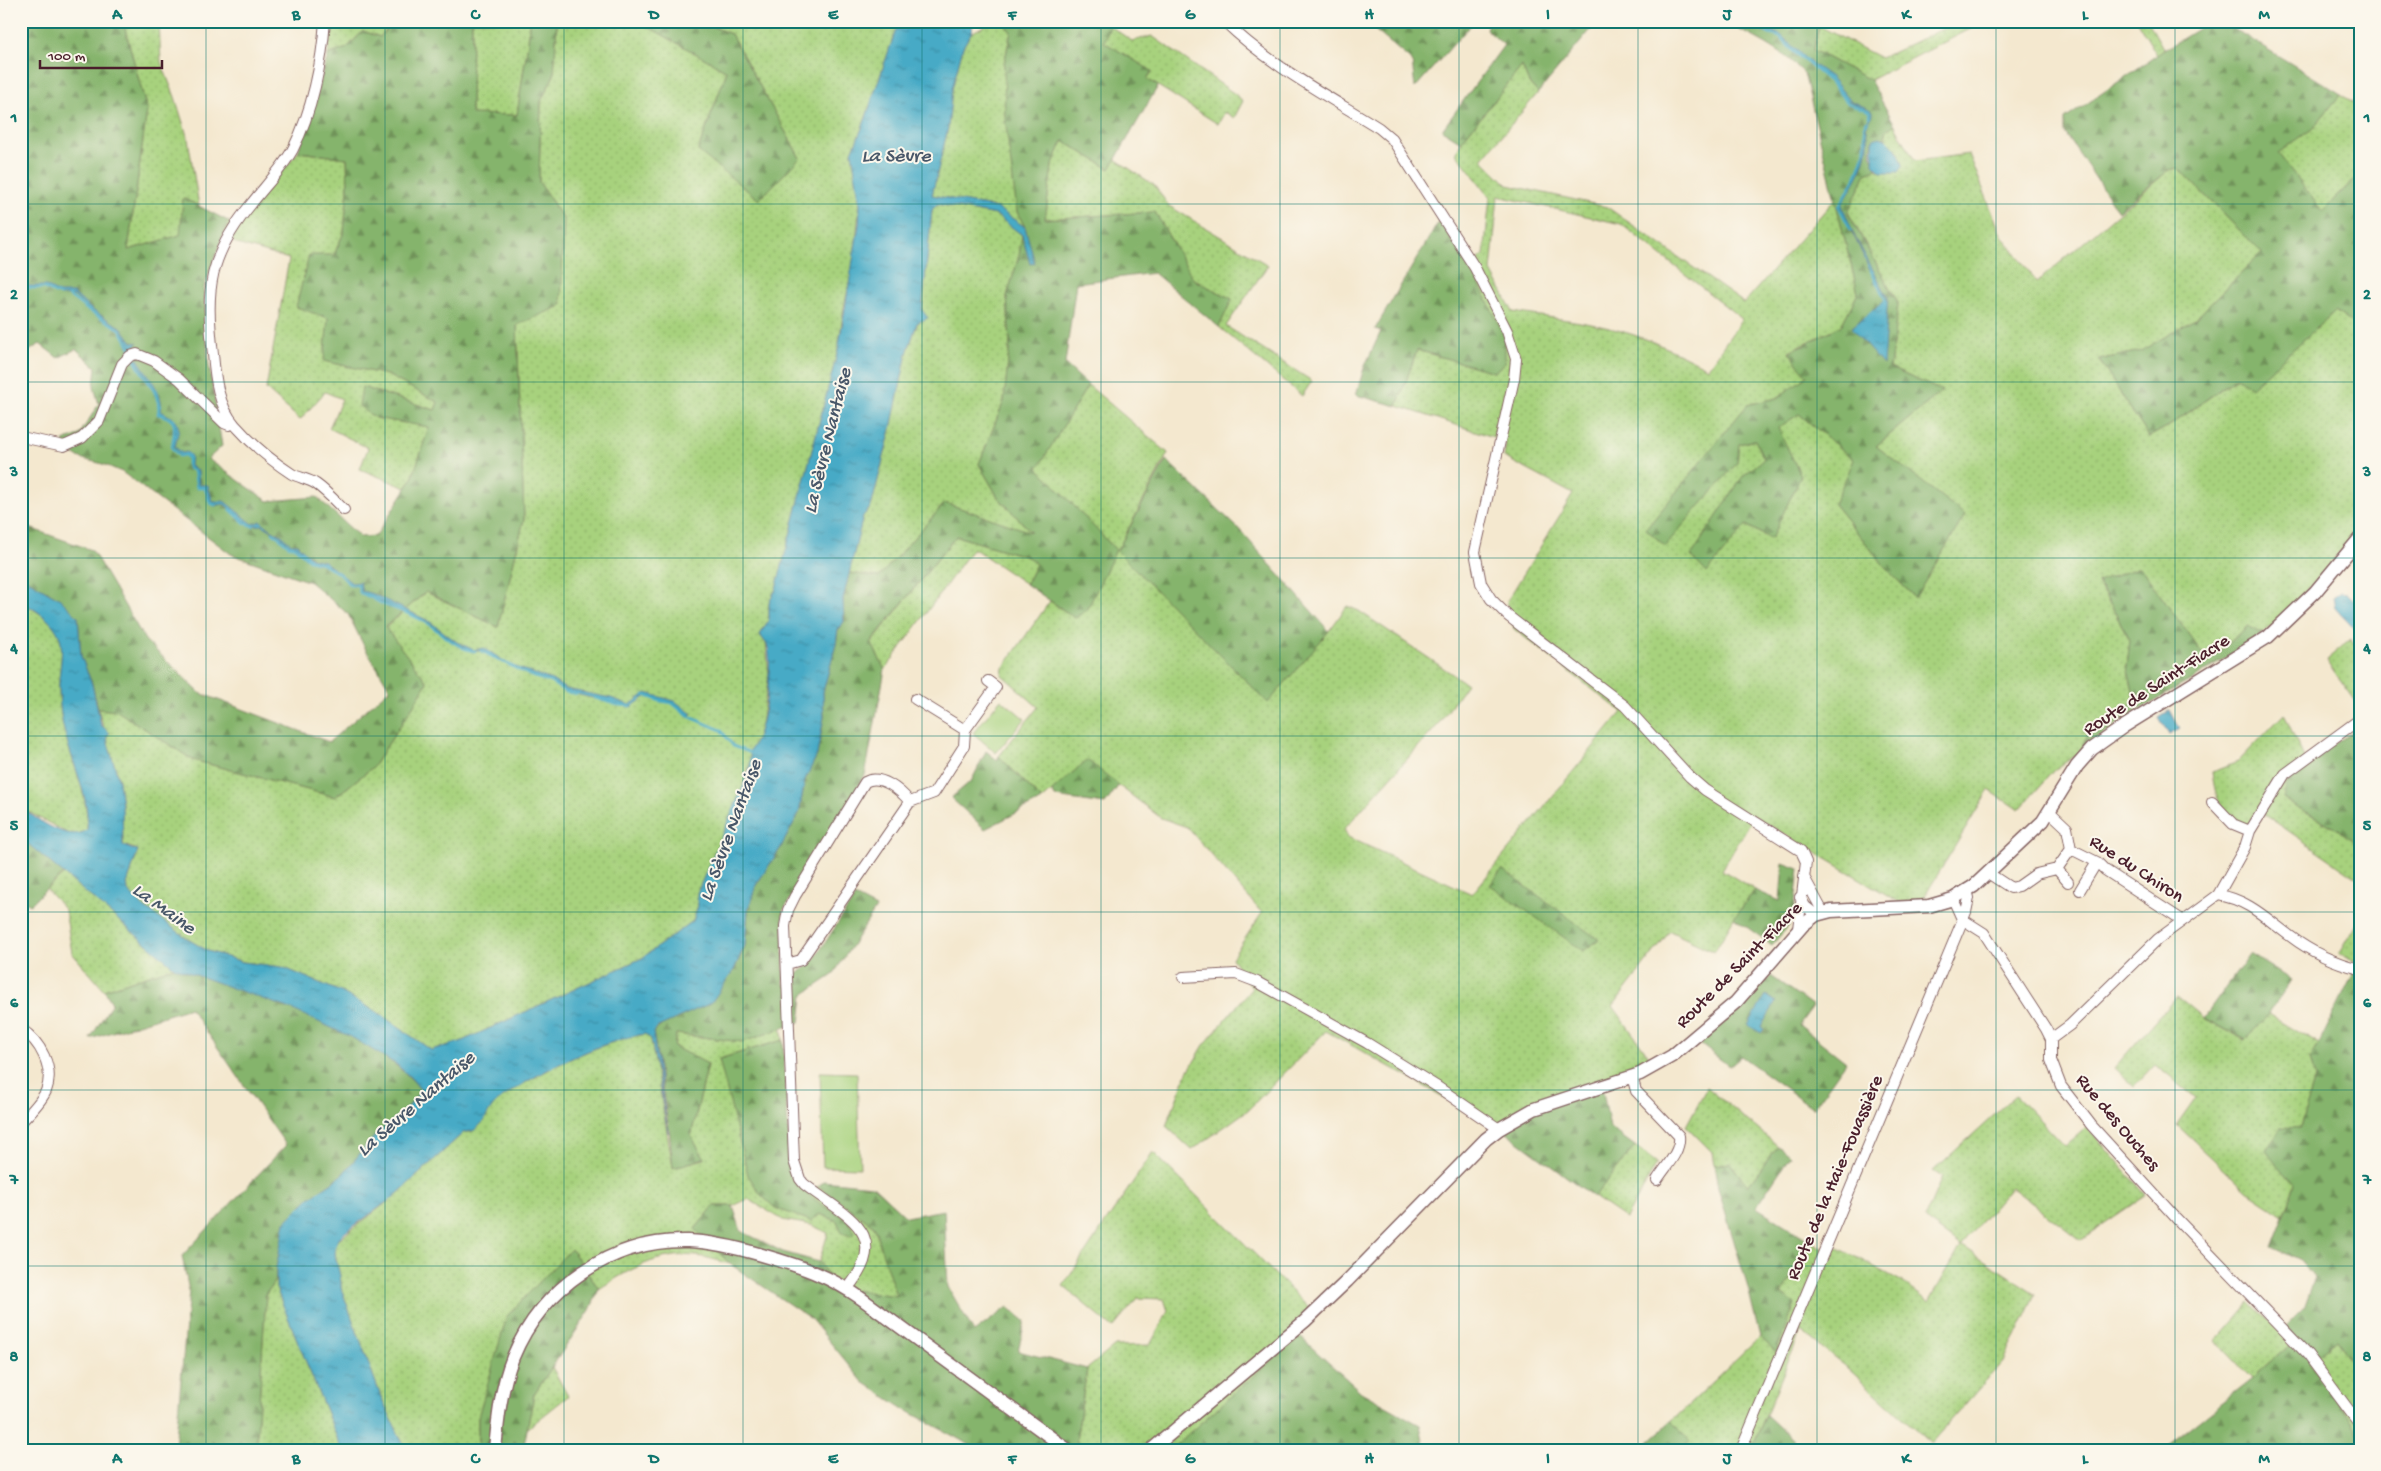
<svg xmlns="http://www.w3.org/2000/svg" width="2381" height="1471" viewBox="0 0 2381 1471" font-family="'Gochi Hand',sans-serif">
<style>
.grass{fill:url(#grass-dots);stroke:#787854;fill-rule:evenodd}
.forest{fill:url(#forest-firs);stroke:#686a4c}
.garden{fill:#a7d27d;stroke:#787854}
.water{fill:url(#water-ripples);stroke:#486478}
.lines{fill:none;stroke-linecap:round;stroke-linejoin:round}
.stream{stroke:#46aac6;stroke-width:2.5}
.minor-casing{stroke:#866564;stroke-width:12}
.major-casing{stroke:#866564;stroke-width:15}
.minor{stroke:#fff;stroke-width:10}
.major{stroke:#fff;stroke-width:12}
.grid{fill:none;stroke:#0f766e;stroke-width:1;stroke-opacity:0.55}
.labels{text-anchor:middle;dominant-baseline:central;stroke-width:4;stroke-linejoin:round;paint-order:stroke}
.street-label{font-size:19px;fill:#4a1f2b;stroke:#fbf7ec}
.water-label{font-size:20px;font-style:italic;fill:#485769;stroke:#fbf7ec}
.neatline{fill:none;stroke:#0f766e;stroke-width:2}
.grid-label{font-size:16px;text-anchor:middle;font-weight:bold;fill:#0f766e}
</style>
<defs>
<pattern id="grass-dots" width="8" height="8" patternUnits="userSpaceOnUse" patternTransform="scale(1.25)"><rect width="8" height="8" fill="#a7d27d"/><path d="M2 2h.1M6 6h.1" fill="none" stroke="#91b46c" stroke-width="1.8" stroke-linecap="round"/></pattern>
<pattern id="forest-firs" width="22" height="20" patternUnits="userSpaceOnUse" patternTransform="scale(1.25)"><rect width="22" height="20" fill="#85b46c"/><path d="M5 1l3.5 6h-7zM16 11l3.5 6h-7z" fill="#6f9259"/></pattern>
<pattern id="water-ripples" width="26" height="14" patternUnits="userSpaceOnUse" patternTransform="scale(1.25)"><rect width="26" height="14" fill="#46aac6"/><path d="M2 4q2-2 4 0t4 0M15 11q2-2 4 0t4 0" fill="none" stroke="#3c8aa1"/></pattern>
</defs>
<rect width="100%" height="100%" fill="#fbf7ec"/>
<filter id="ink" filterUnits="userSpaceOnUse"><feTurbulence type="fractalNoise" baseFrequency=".02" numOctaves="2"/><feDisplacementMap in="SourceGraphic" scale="10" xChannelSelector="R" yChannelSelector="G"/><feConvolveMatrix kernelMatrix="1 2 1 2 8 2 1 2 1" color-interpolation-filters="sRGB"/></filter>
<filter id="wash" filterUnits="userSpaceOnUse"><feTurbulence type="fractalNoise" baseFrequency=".0096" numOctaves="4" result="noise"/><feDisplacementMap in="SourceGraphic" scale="20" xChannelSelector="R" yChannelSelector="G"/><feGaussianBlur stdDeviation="1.12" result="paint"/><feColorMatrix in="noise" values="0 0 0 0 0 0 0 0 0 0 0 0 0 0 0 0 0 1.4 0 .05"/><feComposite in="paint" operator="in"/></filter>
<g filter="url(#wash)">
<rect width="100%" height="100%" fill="#f4e8cf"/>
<path class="grass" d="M123,21H159L161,62L175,97L188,139L199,206L183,199L181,235L128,250L147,110Z
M331,21H395L380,37L363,31L347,48L328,55Z
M472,21H529V35L517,115H471Z
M557,21H638L727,71L698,151L800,158L731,34L698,21H899L863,126L852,152L860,204L853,266L844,307L838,350L776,589L769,602V619L760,635L766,643L769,675L761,724L742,792L697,893L698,906L693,921L642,958L460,1042L431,1050L377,1012L341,992L282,967L243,962L208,951L191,941L144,907L128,891L127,884L138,850L123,845L122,806L119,781L98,709L117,710L193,760L335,797L373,767L415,703L427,682L385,628L426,592L498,627L524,519L517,325L564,220L539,182L541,101L554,75Z
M993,21H1002L1011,32L1004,64L1017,212L1025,227L997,208L932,195L948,128L952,89L963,47L971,33Z
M1959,21H1986L1870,80L1813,50L1819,26L1881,58Z
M2137,21H2148L2164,50L2157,55Z
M1110,26L1132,41L1152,36L1235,94L1243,101L1234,118L1225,112L1218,124L1147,79L1152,72L1104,42Z
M1522,66L1529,83L1538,93L1482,159L1508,185L1607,207L1744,303L1835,199L1858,293L1841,326L1789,351L1808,376L1777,398L1747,405L1739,444L1755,440L1765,459L1743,476L1746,525L1770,539L1801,476L1777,428L1799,414L1855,460L1834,504L1887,569L1915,598L1964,515L1876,446L1942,391L1890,368L1898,303L1848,212L1866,173L1876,169L1881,172L1899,152L1885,138L1886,129L1895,125L1915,161L1969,154L2001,234L2037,282L2169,170L2178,168L2262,253L2195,319L2141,351L2099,360L2149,437L2174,423L2238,377L2251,387L2335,311L2356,326L2360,333V532L2357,531L2300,600L2263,634L2248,626L2210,658L2204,656L2140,567L2098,583L2130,640L2127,666L2135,700L2087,734L2081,752L2054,770L2019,810L1989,790L1923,899L1899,902L1754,816L1722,870L1755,890L1734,918L1714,952L1670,931L1613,1006L1653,1062L1495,1126L1326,1031L1248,1110L1192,1150L1166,1126L1186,1075L1204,1045L1252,988L1232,958L1262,913L1187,827L1161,818L1087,761L1042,800L999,756L1038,707L1002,675L1003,668L1050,601L1075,618L1116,550L1037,468L1088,385L1168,453L1117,551L1329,631L1347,606L1359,611L1467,684L1437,726L1344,829L1348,837L1472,894L1622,712L1514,629L1507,601L1573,494L1504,457L1506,441L1397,406L1417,350L1494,372L1470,266L1484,255L1490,197L1456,153L1461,142ZM1498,196L1621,224L1742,319L1708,368C1675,351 1642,335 1605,327C1575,320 1544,317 1513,312L1491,271Z
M2341,94L2360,106V174L2322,211L2277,153L2312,129Z
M1063,141L1110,169L1115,159L1154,185L1169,206L1268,265L1226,326L1312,381L1302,396L1219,327L1232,299L1194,280L1155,212L1045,219L1052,166Z
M298,152L347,158L348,188L344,232L334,255L324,361L387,375L438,402L435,410L362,387L375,418L430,427L412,479L406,488L360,469L368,448L329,428L342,399L325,392L300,420L266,389L289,259L237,244L223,234L228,221L237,227Z
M937,204L996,215L1022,235L1019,256L1007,296L1010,342L1004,401L979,464L998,497L1032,533L945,503L879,577L849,573L863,516L871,507L890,433L907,353L922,310L932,210Z
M956,536L1028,557L1036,564L1026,584L973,548L885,670L871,643Z
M21,602C36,611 54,620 60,638C64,652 59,669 59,684C59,701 61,722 66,737C74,768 89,798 87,830L76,835L69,834L21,808Z
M2351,639L2360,651V707L2326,660Z
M2284,714L2306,762L2283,799L2339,830L2360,846V880L2258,810L2246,827C2220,812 2216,801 2212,772L2238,762Z
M64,874L174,967L104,990L72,953L65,910L46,889Z
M2360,919V960L2359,961L2339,955Z
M2177,996L2204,1018L2244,1040L2269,1014L2319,1044L2310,1058L2315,1078L2300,1128L2295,1185L2283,1215L2247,1191L2177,1125L2196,1098L2155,1065L2134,1087L2114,1068Z
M781,1028L783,1040L719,1059L760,1194L776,1208L811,1221L820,1214L837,1221L855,1233L847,1219L822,1205L805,1192L819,1186L874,1226L897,1296L837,1288L819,1262L828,1233L811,1225L783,1220L748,1199L733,1206H714L695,1229L730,1264C719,1261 707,1257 696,1256C658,1252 629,1270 599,1289L571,1249L478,1417V1450H406L381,1397L341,1288C342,1272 331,1256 337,1241L395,1196L463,1133C466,1132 471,1132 474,1130C484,1123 488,1108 499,1100C536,1073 600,1041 646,1034L651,1039L673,1167L704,1159L691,1136L708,1065L674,1047L676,1034L743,1042Z
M1707,1087L1778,1146L1748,1186L1730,1163L1714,1165L1712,1152L1686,1126Z
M2016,1095L2065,1146L2087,1127L2146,1195L2080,1240L2011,1187L1961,1245L2036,1294L2005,1359L1931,1443L1844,1365L1801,1331L1751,1450H1682L1690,1441L1671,1422L1760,1337L1776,1351L1781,1294L1812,1242L1830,1253L1835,1246L1901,1281L1929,1302L1961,1246L1924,1219L1942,1177L1933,1171Z
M1635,1146L1657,1163L1626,1219L1594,1197Z
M1153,1152L1317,1316L1294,1341L1170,1450H1165L1156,1441L1141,1450H1094L1076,1441L1087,1369L1115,1346L1150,1345L1168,1311L1164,1299L1138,1298L1113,1328L1063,1286Z
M276,1279V1288L342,1450H256L266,1294Z
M2250,1302L2291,1344L2252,1379L2216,1341Z
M2336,1340L2360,1373V1433L2309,1362Z
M552,1367L568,1396L527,1429L534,1394Z"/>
<path class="forest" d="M21,21H123L147,110L128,250L180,235L183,198L228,221L204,288L208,359L222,446L208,459L268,501L317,497L360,537L376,536L412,479L429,427L375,418L359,406L362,387L435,410L438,402L387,375L324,361L328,318L296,307L309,255H334L344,232L348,188L347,158L298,152L328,55L347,48L363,31L380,37L395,21H472L471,114L517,115L529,35V21H557L554,75L541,101L539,182L564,220L561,306L517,325L524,519L498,627L426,592L385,627L427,682L415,703L373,767L335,797L193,760L117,711L98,709L92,684L81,656L78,617L60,599L21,576V525L92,550L145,640L200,693L329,742L390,689L365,648L348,614L310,582L231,554L122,472C114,469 107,465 99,463C82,459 72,458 63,441L79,435L99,404L94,387L96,367L76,349L58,358L40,344L21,356Z
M638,21H698L731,34L800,158L759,200L698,151L727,71Z
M1002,21H1112L1104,42L1152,71L1147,79L1158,86L1110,169L1063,141L1052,166L1045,219L1155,212L1194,280L1232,299L1219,327L1154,273L1076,283L1065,364L1088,385L1038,468L1116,550L1087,610L1075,618L1026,584L1036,564L1028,557L956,536L871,642L885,670L865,775L783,911L784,986L813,961L855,897L876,908L833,975L803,995L800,1022L743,1042L676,1034L674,1047L708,1064L691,1136L704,1158L673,1168L669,1129L653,1032L734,970L745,946L748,911L756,885L780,849L799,813L805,780L817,755L824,717L823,692L836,644L838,629L844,622L843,599L849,573L879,577L945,503L1031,532L998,497L979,464L1004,401L1010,342L1007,296L1019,256L1022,235L1030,263L1025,227L1017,212L1005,118L1004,64L1011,32Z
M1364,21H1474L1415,88L1412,61Z
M1489,21H1598L1538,93L1529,83L1522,66L1461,142L1442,130L1504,45L1486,29Z
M1721,21H1809L1819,26L1813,50L1870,80L1895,125L1887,129L1885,138L1873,139L1871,154L1876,169L1866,173L1848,213L1898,303L1890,368L1942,391L1876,446L1965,515L1915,598L1887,569L1834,504L1854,460L1799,414L1778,428L1801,476L1771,539L1746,525L1707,573L1691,556L1743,476L1764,459L1755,440L1739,444L1737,463L1665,546L1646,529L1747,405L1777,398L1807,376L1789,352L1841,326L1858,293L1804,73C1780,48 1752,36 1721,21Z
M2211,21H2221L2341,94L2312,129L2278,153L2322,211L2360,174V333L2356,326L2335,311L2251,388L2237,377L2174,423L2149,437L2099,360L2141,351L2195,319L2262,253L2178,168L2169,170L2118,211L2065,133V119L2164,50Z
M1439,221L1470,266L1505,336V363L1494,372L1417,350L1397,406L1356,395L1364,368L1381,331L1375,329Z
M1166,460L1238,528L1329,631L1268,703L1117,551Z
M2140,567L2204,656L2211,658L2248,626L2263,634L2198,676L2127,717L2081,752L2087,734L2135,700L2127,666L2130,640L2098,582Z
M2360,726V846L2339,830L2283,799L2290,772Z
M986,751L997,760L999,756L1042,800L985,829L951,798L972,780Z
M1087,760L1119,785L1105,804L1055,797L1052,791Z
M21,838L64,873L46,889L30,905L21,898Z
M1783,863L1799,869L1793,921L1772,945L1734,918L1755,890L1780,901Z
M1502,869L1599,940L1583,951L1490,885Z
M2250,954L2291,980L2269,1014L2245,1040L2204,1018Z
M2360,960V1373L2336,1340L2309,1362L2360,1433V1446L2356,1450H2162L2252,1379L2291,1344L2285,1328L2304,1309L2315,1278L2301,1261L2271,1247L2295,1185L2266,1151L2281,1127L2300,1128L2315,1078L2310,1058L2319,1044Z
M174,967C247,994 372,1028 421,1090L409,1106L375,1136L341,1176L309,1198L276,1268V1279L266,1294L256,1450H172L175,1447L189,1291L182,1256L286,1145L190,1008L90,1039L112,1003L104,990Z
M1771,976L1813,1006L1799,1025L1846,1062L1813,1108L1741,1056L1729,1066L1700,1044Z
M783,1040L790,1162L805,1192L822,1205L847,1219L855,1233L851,1236L842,1233L837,1221L820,1214L811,1221L775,1208L760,1194L748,1175L719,1059Z
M1601,1082L1610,1128L1635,1146L1594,1197L1510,1135L1495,1126Z
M1778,1146L1790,1156L1756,1207L1812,1242L1781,1294L1795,1304L1776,1352L1760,1337L1748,1288L1718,1188L1714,1165L1730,1163L1748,1186Z
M823,1181L873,1186L906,1217L944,1210L948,1287L974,1332L1008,1307L1025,1321L1018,1351L1087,1369L1076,1441L1094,1450H979L904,1409L863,1382L811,1319L730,1264L695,1229L714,1206H733L741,1231L783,1252L819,1262L837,1288L896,1296L874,1226L819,1186Z
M571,1249L599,1289L590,1310L534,1394L523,1450H478V1417L507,1316Z
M1299,1336L1361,1392L1420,1425L1425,1450H1170Z
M1766,1415L1804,1450H1751Z
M1671,1422L1690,1441L1682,1450H1640Z"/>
<path class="garden" d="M1001,699L1025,719L996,753L973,733Z
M820,1072L857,1073L860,1168L823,1167Z"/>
<path class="water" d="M899,21H974L971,33L963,47L952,89L948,128L932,195L997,208L1025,227L1035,263L1030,264L1022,235L996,215L937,204L932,210L922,310L928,318L917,323L907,353L890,433L871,507L863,516L843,599L844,622L838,629L836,644L823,692L824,717L817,755L805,780L799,813L780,849L756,885L748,911L745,945L734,970L711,1003L658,1027L653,1032L668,1133L651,1039L645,1034C600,1041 535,1073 498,1101C489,1108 486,1121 477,1128C474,1132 467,1131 463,1133L395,1196L343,1234C326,1252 342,1266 341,1288L381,1397L406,1450H342L276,1288V1268L285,1222L309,1198L341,1176L375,1136L409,1106L421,1090L410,1077L397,1065L353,1038L293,1010L174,967L21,838V808C38,819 68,843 87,830C90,798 74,768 66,737C61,722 59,701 59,684C59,669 64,652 60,638C54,621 37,610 21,602V576L60,599L78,617L81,656L92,684L101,725L110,733L107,736L108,743L119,781L122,806L123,845L131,849L138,850L127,884L128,891L144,907L191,941L208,951L243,962L282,967L341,992L377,1012L431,1050L460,1042L642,958L693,921L698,906L697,893L750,770V750C764,736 774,662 767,645C765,641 762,638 760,635L769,619V602L776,589L838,350L859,224L860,204L852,152L863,126Z
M1748,21L1781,35L1807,60L1831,77L1850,100L1873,111V115L1866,126C1875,156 1855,180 1842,205L1855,237L1888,297L1883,365L1851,328L1887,298L1869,268L1840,206C1855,177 1872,159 1865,125L1871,114L1868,110L1845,99L1830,81L1802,59L1781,37Z
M1880,137C1892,140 1902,155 1903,166L1899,172H1881L1873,164V139Z
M21,286H46L59,293H73L91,309L122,328L132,342L138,343L132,348L122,330L90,311L74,296H60L48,289L38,287L21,289Z
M138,359C146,373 165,394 161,411L176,420L179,429L175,447L182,453L187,452L191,456L190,466L198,471L199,485H208L213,502L224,501L253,524L261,521C270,531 283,533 291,544H297L311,558L324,561L352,583L360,582L362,591L373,594L429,621L457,642L474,650L484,648L510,665L552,680L566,689L611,698L630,705L646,693L675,701L692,714L689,716L672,702L660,701L647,696L631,707L567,692L552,682L530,675L490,656L485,651H473L457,644L428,622L362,593L359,585L352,586L342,575L323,563C311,565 302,553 295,545L291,546L279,535L262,525L251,526L224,504L214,506L211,503L207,488H198L195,470L188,467L187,455L181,456L173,446C175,429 182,419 158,414C163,395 145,375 136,360Z
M2341,592L2347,593L2360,606V635L2335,608L2333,598Z
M2170,710L2180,729L2169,735L2159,717Z
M1766,995L1776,1002L1761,1027L1764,1029L1761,1033L1748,1025Z"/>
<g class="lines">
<path class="stream" d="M1746,21L1769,34L1780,37L1793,51L1829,81L1848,103L1869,111L1870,117
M1851,230L1839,207C1855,178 1870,159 1864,126L1867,121
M1871,271L1885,299
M21,288H44L60,295
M68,295L89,311L120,329L133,353
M134,358C141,376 163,393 158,414C182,419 173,432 172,448L179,456L185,455L188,458V468L194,471L197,488H205L210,503L215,505
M230,509L245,523L253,526
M273,532L289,546H294L309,560L322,563L341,575L350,585H358L360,593C370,596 376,601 385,605C399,610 412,614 425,622C439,630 459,651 475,651
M481,651L531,676L550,682L566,692L577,694
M644,695L660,701L672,703L688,716L721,730L733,746L751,753
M595,698L618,705L630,706"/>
</g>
</g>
<g filter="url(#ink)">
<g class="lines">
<g class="minor-casing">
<path id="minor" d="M325,21C322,62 312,112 293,149C282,169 266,185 252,203C209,255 205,288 213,354C215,377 218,406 235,425C250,442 272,461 292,474C300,478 309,479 316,484C326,491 335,501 344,510
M1224,21C1269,65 1326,95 1379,128L1392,139L1475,268L1507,331L1516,359L1514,379L1475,552L1481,583L1491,599L1508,616L1625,706L1690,777L1705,790L1801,851L1806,862L1798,929
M21,437L64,446L82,438L99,421L122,364L130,356L137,354L154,361L179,379L224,423L229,425L233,424
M965,730L996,687L988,681
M2212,802L2233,824L2250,831
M2050,812L2067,828L2071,849L2097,862L2105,870L2182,920
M2057,869L2068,882
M1988,873L2011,888L2019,886L2036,874L2057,869L2071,849
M1804,877L1823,912
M2080,890L2097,862
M2218,895L2245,847L2250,831L2285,774L2360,719
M1800,897L1805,906L1816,915
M1953,899L1962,919
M1962,919L1984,933L2046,1029L2051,1039V1060L2061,1086L2092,1126L2176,1218L2308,1355L2360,1425
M787,964L801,960L910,802
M1183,977L1236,974L1257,982L1367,1043L1436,1086L1499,1129
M21,1029C40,1041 55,1068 46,1091C41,1102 30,1113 21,1122
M2051,1039L2070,1025L2158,939L2218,895C2247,899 2267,919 2290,936C2311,952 2335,963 2360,969
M1632,1076L1636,1091L1679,1136C1681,1152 1665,1167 1657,1180
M847,1289C895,1232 844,1216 804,1184L800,1179L794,1161L785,926L788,910L795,896L865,782C880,773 900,790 910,802L934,793L964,746L965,730L915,699
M1741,1450L1966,912L1969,898L1967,890"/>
</g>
<g class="major-casing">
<path id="major" d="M495,1450C498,1418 501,1387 513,1357C542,1287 612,1239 688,1241C714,1242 738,1248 762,1255C800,1266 830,1276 862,1299L1068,1450
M1151,1450L1305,1321L1347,1281L1486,1139L1499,1129L1534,1109L1640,1074L1672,1056L1736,1002L1803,925L1816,915L1831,911L1929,906L1953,899L1974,886L2043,821L2077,766L2092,749L2123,727L2268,637L2315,592L2360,538"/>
</g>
<use href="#minor" class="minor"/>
<use href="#major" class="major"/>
</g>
</g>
<path class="grid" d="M206,21V1450M385,21V1450M564,21V1450M743,21V1450M922,21V1450M1101,21V1450M1280,21V1450M1459,21V1450M1638,21V1450M1817,21V1450M1996,21V1450M2175,21V1450M21,204H2360M21,382H2360M21,558H2360M21,736H2360M21,912H2360M21,1090H2360M21,1266H2360"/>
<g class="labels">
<g class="street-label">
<text transform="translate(2157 686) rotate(-33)">Route de Saint-Fiacre</text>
<text transform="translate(2136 870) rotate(33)">Rue du Chiron</text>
<text transform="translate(1740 966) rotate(-45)">Route de Saint-Fiacre</text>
<text transform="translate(2117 1123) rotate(50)">Rue des Ouches</text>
<text transform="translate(1836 1178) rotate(-67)">Route de la Haie-Fouassière</text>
</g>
<g class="water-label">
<text x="896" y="157">La Sèvre</text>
<text transform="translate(829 441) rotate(-76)">La Sèvre Nantaise</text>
<text transform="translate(732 831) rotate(-70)">La Sèvre Nantaise</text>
<text transform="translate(163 910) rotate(36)">La Maine</text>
<text transform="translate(417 1105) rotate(-41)">La Sèvre Nantaise</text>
</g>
</g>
<rect width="2381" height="1471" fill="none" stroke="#fbf7ec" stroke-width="55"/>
<path d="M40 60v8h122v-8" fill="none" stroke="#4a1f2b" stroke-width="2.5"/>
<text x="48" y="60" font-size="15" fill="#4a1f2b" stroke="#fbf7ec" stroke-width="4" paint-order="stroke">100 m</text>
<rect x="28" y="28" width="2326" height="1416" class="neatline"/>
<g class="grid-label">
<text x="117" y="19">A</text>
<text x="296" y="19">B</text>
<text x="475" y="19">C</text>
<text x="654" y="19">D</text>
<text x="833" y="19">E</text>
<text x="1012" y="19">F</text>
<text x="1190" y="19">G</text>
<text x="1369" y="19">H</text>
<text x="1548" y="19">I</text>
<text x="1727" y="19">J</text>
<text x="1906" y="19">K</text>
<text x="2085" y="19">L</text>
<text x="2264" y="19">M</text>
<text x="14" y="122">1</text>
<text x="2367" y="122">1</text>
<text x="14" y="299">2</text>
<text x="2367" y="299">2</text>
<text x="14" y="476">3</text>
<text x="2367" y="476">3</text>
<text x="14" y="653">4</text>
<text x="2367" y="653">4</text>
<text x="14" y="830">5</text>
<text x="2367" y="830">5</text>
<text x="14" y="1007">6</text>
<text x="2367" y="1007">6</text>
<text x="14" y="1184">7</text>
<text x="2367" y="1184">7</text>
<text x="14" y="1361">8</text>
<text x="2367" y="1361">8</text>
<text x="117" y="1463">A</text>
<text x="296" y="1463">B</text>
<text x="475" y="1463">C</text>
<text x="654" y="1463">D</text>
<text x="833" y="1463">E</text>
<text x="1012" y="1463">F</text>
<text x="1190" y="1463">G</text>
<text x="1369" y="1463">H</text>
<text x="1548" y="1463">I</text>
<text x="1727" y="1463">J</text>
<text x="1906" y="1463">K</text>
<text x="2085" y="1463">L</text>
<text x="2264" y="1463">M</text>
</g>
</svg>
